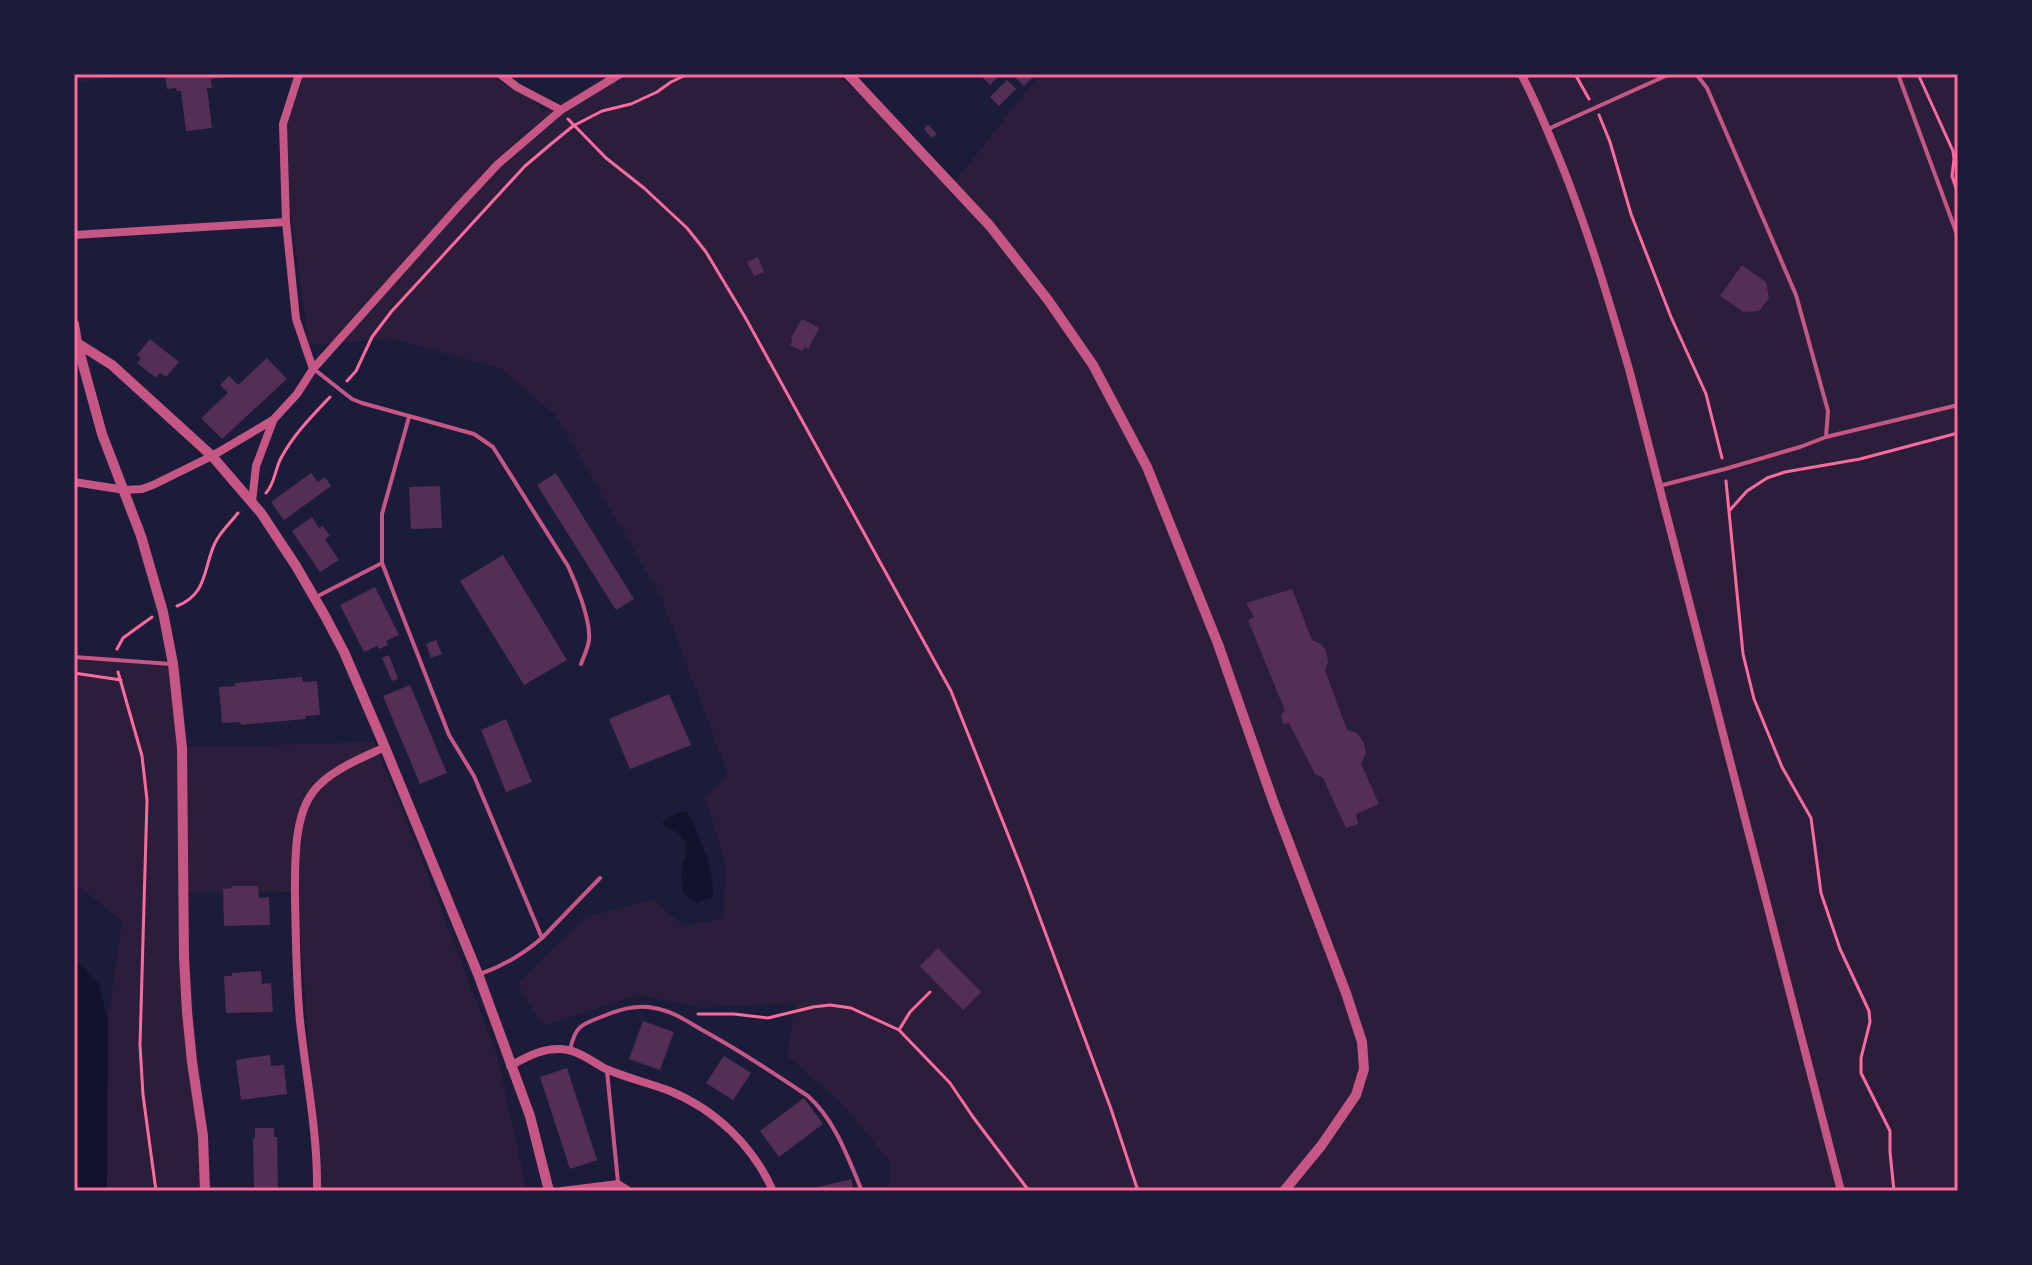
<svg xmlns="http://www.w3.org/2000/svg" width="2032" height="1265" viewBox="0 0 2032 1265" font-family="'Golos Text',sans-serif">
<style>
.green{fill:#2a1e3b}
.water{fill:#12122b}
.building{fill:#542f53}
.lines{fill:none;stroke-linecap:round;stroke-linejoin:round}
.path{stroke:#ff6b9d;stroke-width:3}
.service{stroke:#c65784;stroke-width:4}
.minor{stroke:#c65784;stroke-width:8}
.tertiary{stroke:#c65784;stroke-width:10}
.neatline{fill:none;stroke:#ff6b9d;stroke-width:3}
</style>
<rect width="100%" height="100%" fill="#1b1b3a"/>
<path class="green" d="M74,74H140L74,83Z
M298,74H511L543,112L611,74H837L955,181L1040,74H1958V1191H889L890,1162L842,1104L787,1056L795,1003L701,1008L638,995L543,1026L517,984L586,917L654,899L682,925L723,919L726,866L705,797L728,775L661,597L556,416L500,368L391,339L309,345L281,147Z
M74,659L180,666L186,747L374,742L412,834L497,1055L527,1191H320L297,892L184,893L206,1166L202,1191H95L96,1072L108,1020L122,921L74,882Z"/>
<path class="water" d="M687,811C700,836 714,869 713,897L697,903L689,899L683,893L681,870L687,850L684,840L678,833L662,824C666,816 678,813 687,811Z
M74,958L98,983L108,1020L107,1191H74Z"/>
<path class="building" d="M165,74H237L238,76L211,79L212,88H207L212,128L186,131L181,91H177L176,88L167,89Z
M979,74H1001L990,85Z
M1012,74H1036L1024,86Z
M1007,80L1016,89L999,106L990,97Z
M928,125L937,134L932,138L924,129Z
M758,257L764,272L754,276L747,262Z
M1742,265L1766,282L1769,298L1759,311L1744,312L1720,296Z
M802,319L819,328L808,349L805,347L802,351L790,345L793,340L791,338Z
M150,339L179,362L166,377L160,373L156,378L137,363L141,358L137,355Z
M267,358L287,379L222,439L201,418L228,393L220,385L229,376L238,385Z
M311,473L318,482L325,477L331,486L284,520L271,502Z
M556,473L634,599L616,610L537,485Z
M440,486L442,528L411,529L409,487Z
M312,517L319,528L323,526L330,536L325,539L339,560L320,572L292,531Z
M503,555L567,660L524,685L460,581Z
M375,587L399,635L386,641L388,645L379,649L377,646L364,652L340,605Z
M1292,589L1312,640L1321,644L1326,651L1328,662L1325,670L1347,730L1357,733L1364,743L1366,753L1361,764L1379,804L1356,814L1358,824L1346,828L1323,778L1315,774L1289,723L1283,724L1281,715L1285,711L1248,620L1254,617L1246,603Z
M436,640L442,654L431,658L426,644Z
M389,655L398,679L392,681L382,658Z
M302,677L303,682L317,681L320,715L305,716L306,719L249,724L241,725L240,722L222,723L219,687L235,686V683Z
M410,685L447,773L420,784L383,696Z
M669,694L691,745L630,769L609,719Z
M506,719L532,782L506,792L481,730Z
M232,886H258L259,898L269,897L270,925L224,926L223,889L232,888Z
M938,948L981,992L963,1010L920,966Z
M261,971L262,984L271,983L273,1012L226,1013L224,976H232V973Z
M643,1021L674,1032L660,1070L629,1059Z
M270,1055L271,1066L284,1065L287,1094L241,1100L236,1060Z
M724,1056L751,1073L733,1100L706,1083Z
M567,1068L597,1160L570,1169L540,1077Z
M804,1098L823,1124L779,1157L760,1131Z
M255,1128H274V1137H277L278,1191H254L253,1138H255Z
M851,1179L854,1191H807L806,1190Z"/>
<g class="lines">
<path class="path" d="M1575,74L1589,99
M1918,74L1953,151L1954,159L1952,176L1958,194
M1599,115L1610,142L1631,214L1671,317L1706,394L1722,458
M568,119L606,158L644,188L687,228L706,252L745,317L951,691L1022,870L1111,1109L1138,1191
M347,381L356,371L372,337L391,312L525,166L551,144L573,126L602,111L631,104L657,92L671,82L688,74
M1726,481L1743,654L1754,699L1782,767L1811,818L1821,893L1840,949L1869,1011L1870,1022L1861,1058V1073L1890,1131V1152L1894,1191
M266,493C275,483 275,469 281,458C294,434 312,416 330,397
M1729,511L1747,491L1767,478L1785,472L1860,459L1958,433
M177,606C208,594 203,568 215,543C220,532 231,522 238,513
M117,649L123,638L152,617
M118,672L142,756L147,800L140,1045L143,1095L156,1191
M74,673L121,680
M930,992L910,1012L899,1030L950,1083L973,1117L1029,1191
M698,1014H734L768,1018L813,1007L830,1005L851,1008L899,1030"/>
<path class="service" d="M1696,74L1707,88L1796,295L1828,411L1826,437
M1898,74L1958,237
M1548,129L1670,74
M315,370L352,399L362,403L474,434L493,447L568,566C576,583 591,621 589,640C588,648 584,656 581,664
M409,417L382,514V563L449,735L474,776L542,938C522,955 504,966 480,974
M1659,486L1725,469L1800,447L1826,437L1958,405
M316,597L382,563
M74,657L171,664
M542,938L600,878
M570,1050C575,1027 580,1025 601,1017C618,1010 636,1004 654,1008C673,1011 688,1022 704,1031C740,1051 774,1073 808,1096C835,1120 848,1158 862,1191
M607,1071L618,1182"/>
<path class="minor" d="M299,74L283,124L286,222L296,319L313,369
M500,74L517,87L561,110
M1521,74C1536,101 1547,130 1559,158C1587,227 1608,297 1629,369L1841,1191
M74,235L286,222
M74,482L125,490L142,489L153,485L212,456L273,420L297,394L313,369L457,208L498,164L561,110L620,74
M252,502L256,466L273,421
M510,1066C528,1056 546,1046 568,1050C581,1052 594,1063 606,1069C627,1078 649,1083 670,1091C716,1110 753,1146 773,1191
M317,1191C318,1134 306,1077 300,1021C296,980 296,939 295,899C295,867 293,818 313,792C328,771 362,758 385,747
M562,1191L618,1184L629,1191"/>
<path class="tertiary" d="M848,74L990,226L1048,300L1093,365L1147,467L1218,644L1273,801L1346,993L1362,1042L1364,1069L1356,1095L1321,1146L1284,1191
M74,324L77,343L102,434L141,536L163,612L173,664L182,748L184,958L187,1012L192,1062L203,1136L205,1191
M77,343L112,365L212,456L261,513L296,566L325,616L344,652L381,738L478,974L530,1116L549,1191"/>
</g>
<rect width="2032" height="1265" fill="none" stroke="#1b1b3a" stroke-width="152"/>
<rect x="76" y="76" width="1880" height="1113" class="neatline"/>
</svg>
